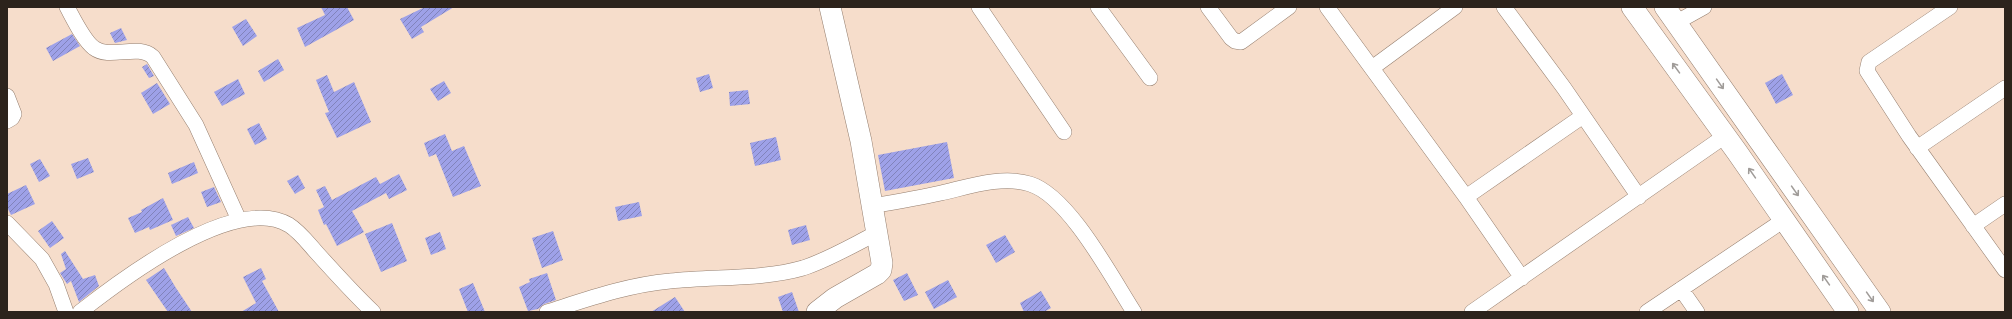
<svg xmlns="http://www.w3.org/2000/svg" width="2012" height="319" viewBox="0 0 2012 319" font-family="'Varela Round',sans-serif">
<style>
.building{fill:url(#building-hatch)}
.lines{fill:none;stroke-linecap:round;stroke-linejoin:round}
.street-casing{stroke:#957f6f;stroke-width:16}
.secondary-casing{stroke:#957f6f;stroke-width:22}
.street{stroke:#fff;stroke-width:15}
.secondary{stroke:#fff;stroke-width:21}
.oneway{stroke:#a09c99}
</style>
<defs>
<pattern id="building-hatch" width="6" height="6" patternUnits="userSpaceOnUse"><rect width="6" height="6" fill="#9ea1e8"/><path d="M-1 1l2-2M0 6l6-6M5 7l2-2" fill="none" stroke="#8183bb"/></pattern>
</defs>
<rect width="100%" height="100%" fill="#f6ddcb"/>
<path class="building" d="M321,7H347L354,20L305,47L297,28L325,15Z
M425,7H454L421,27L424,32L412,39L400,19Z
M246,19L257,36L243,46L232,27Z
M121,28L127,40L115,43L110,33Z
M72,34L80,46L53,61L46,48Z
M278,59L284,70L264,82L258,71Z
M147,64L154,76L149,78L142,67Z
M709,74L713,88L700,92L696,78Z
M1782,74L1793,95L1776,104L1765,83Z
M327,75L334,92L354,82L371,122L337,138L325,113L329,112L316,80Z
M238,79L245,94L222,106L214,92Z
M444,81L451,93L438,101L430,89Z
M157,83L170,104L153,114L141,93Z
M748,90L750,104L730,106L729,92Z
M259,123L267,139L255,145L247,129Z
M445,134L452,151L464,146L481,186L453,197L436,154L429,157L424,143Z
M776,137L781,160L755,166L750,143Z
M947,142L954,178L885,191L878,155Z
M88,158L94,172L77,179L71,164Z
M40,159L50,176L39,182L30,164Z
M194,162L198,173L172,184L168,173Z
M399,174L407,190L389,199L386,193L352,211L364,232L337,246L326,224L324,225L318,210L324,207L316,190L325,186L332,200L376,177L380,184Z
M298,175L305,188L295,194L287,181Z
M26,185L35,204L11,215L7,207V194Z
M214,187L221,202L207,207L201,192Z
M163,198L173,220L150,230L149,227L135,233L128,218L142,212L141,210Z
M639,202L642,216L618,221L615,207Z
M188,217L194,228L176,236L171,225Z
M52,221L64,238L50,248L38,231Z
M392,223L407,261L381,272L365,234Z
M806,225L810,240L792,245L788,230Z
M553,231L563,260L542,268L532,238Z
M440,232L446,249L431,255L425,238Z
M1005,235L1015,252L996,263L986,245Z
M65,251L83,279L95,275L99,286L79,302L71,281L67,284L60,273L66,269L61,254Z
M164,268L176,288L192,312H168L146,280Z
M261,268L266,279L262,281L279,312H241L256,303L243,277Z
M547,273L556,300L544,304L538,309L528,311L519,287L530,282L529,279Z
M907,273L918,295L904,301L893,280Z
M948,280L957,297L934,309L925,292Z
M473,283L485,312H468L459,289Z
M1041,291L1051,308L1044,312H1024L1020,303Z
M792,292L799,312H783L778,297Z
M675,297L685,312H651Z"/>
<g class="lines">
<g class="street-casing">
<path id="street" d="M67,7C73,18 84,41 94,48C110,60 138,43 153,57L196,125L239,220
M979,7L1064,132
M1098,7L1150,78
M1208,7L1231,38L1235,41L1241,42L1289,7
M1327,7L1466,197L1522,278
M1504,7L1564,88L1639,197
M1950,7L1869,62L1867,71L1909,136L2005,270
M1677,22L1704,7
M1372,68L1455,7
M7,96L14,114L12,118L7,121
M1917,148L2005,88
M1466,197L1583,116
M872,206C895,202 918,198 941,193C968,187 1002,175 1030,184C1069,196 1112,278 1134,312
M7,223L42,259L56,284L66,312
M1973,226L2005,204
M1681,289L1697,312
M80,312C122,279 235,193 289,225C300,232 308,243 317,253C335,273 353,293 373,312
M547,312C588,299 627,285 670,281C713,276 761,280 803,268C828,260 853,245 877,233
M1472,312L1725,136
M1647,312L1784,220"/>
</g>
<g class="secondary-casing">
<path id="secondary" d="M1632,7L1737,152L1848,312
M1665,7L1880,312
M817,312L835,298L877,274L881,270L882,263L861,141L830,7"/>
</g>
<use href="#street" class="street"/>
<use href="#secondary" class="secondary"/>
</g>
<defs><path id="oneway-shaft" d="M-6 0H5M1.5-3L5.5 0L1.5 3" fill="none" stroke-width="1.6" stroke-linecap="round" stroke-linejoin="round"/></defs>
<g class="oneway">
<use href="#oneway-shaft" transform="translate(1676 68) rotate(-126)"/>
<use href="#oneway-shaft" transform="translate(1720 84) rotate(55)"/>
<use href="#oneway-shaft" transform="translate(1752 173) rotate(-125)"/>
<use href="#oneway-shaft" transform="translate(1795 191) rotate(55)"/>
<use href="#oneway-shaft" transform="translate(1826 280) rotate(-125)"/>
<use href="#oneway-shaft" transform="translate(1870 297) rotate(55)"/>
</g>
<rect width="2012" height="319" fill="none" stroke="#2c231c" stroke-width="16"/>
</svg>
